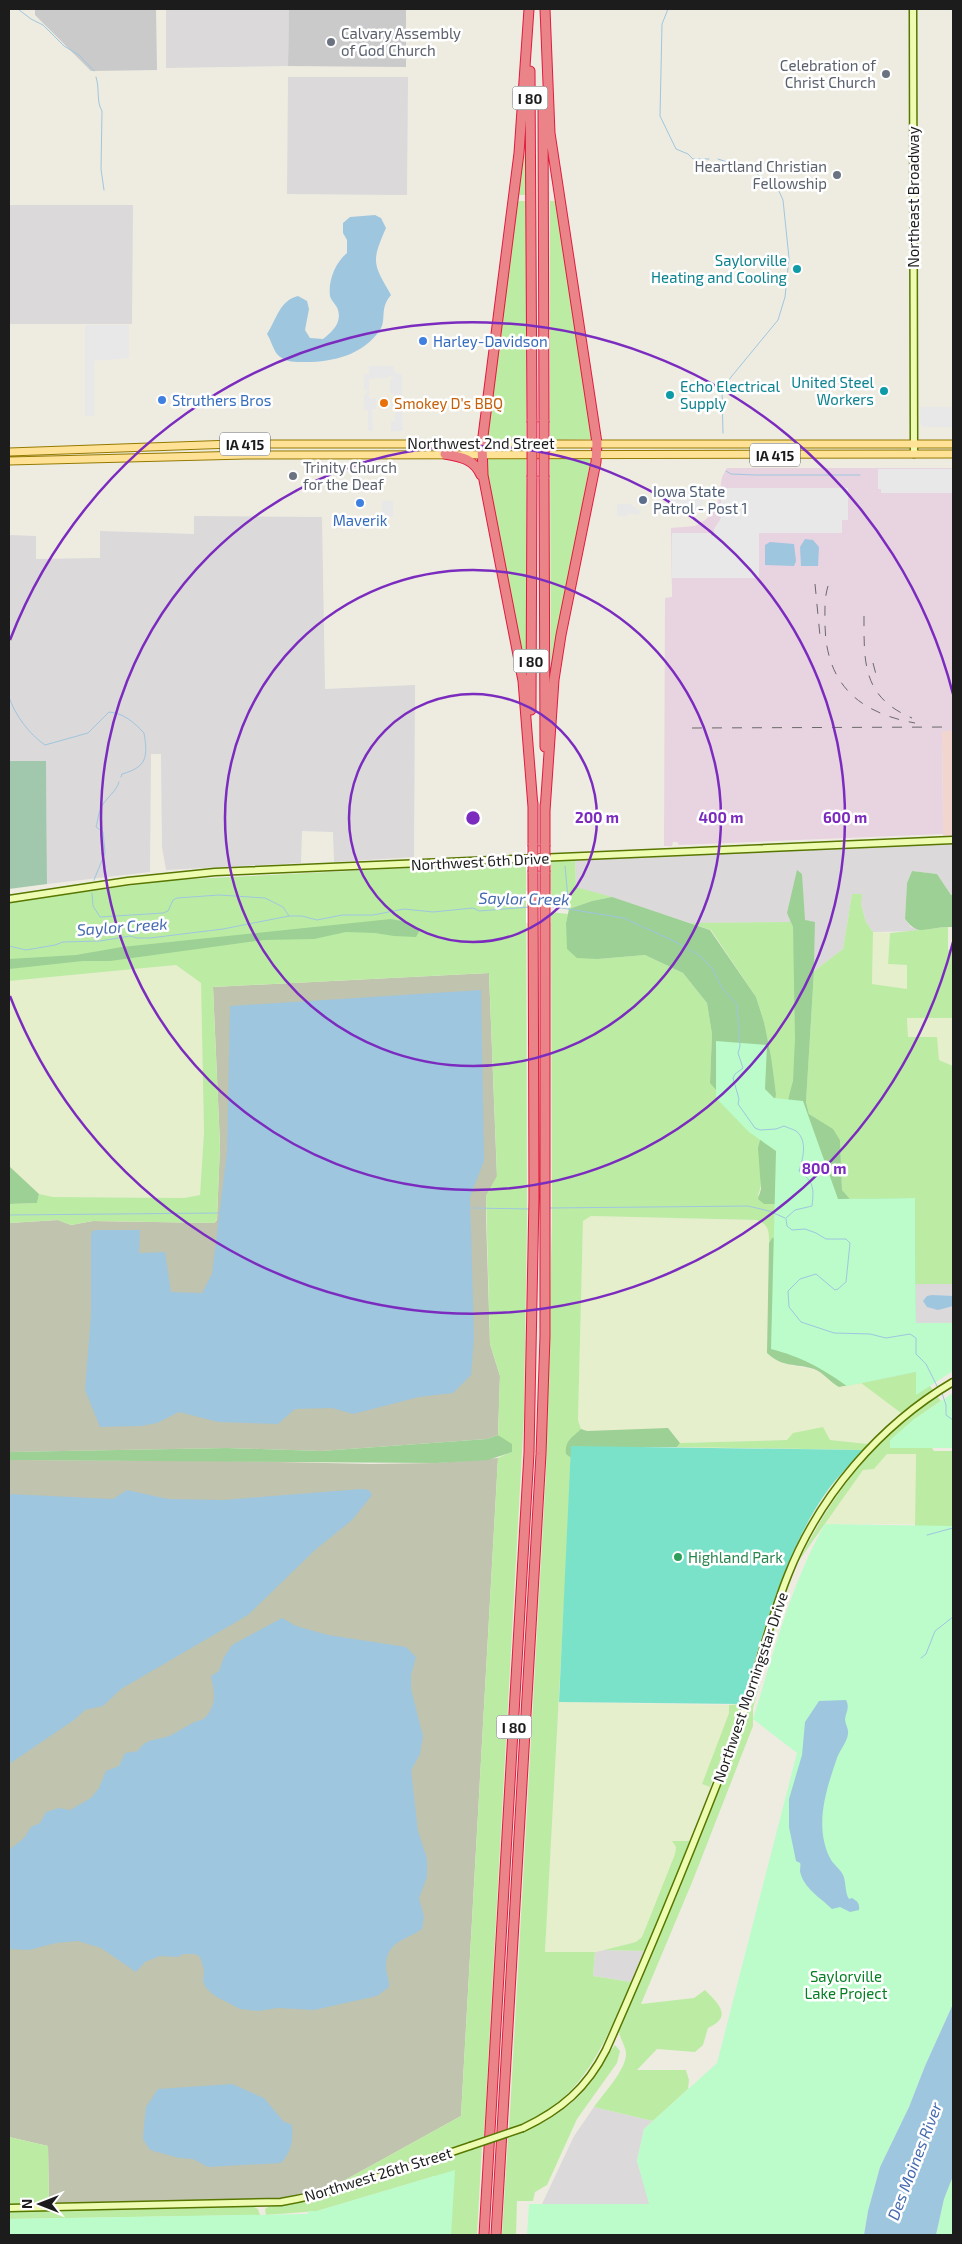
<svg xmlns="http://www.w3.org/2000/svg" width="962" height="2244" viewBox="0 0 962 2244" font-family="'Exo 2',sans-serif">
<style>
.residential{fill:#dbd9d9}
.commercial{fill:#f1d6cf}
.industrial{fill:#e8d3e1}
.religious{fill:#cacaca}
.construction{fill:#c0c3ad}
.farmland{fill:#e6efcb}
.grass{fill:#bceca4}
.forest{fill:#9cd094}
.cemetery{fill:#a1c8ad}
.park{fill:#bbfcca}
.pitch{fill:#7be2ca}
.parking{fill:#e8e8e8}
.water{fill:#9fc6df}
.pier{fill:#fff}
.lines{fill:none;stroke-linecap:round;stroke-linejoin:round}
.stream{stroke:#9fc6df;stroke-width:1}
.secondary-casing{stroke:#587700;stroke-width:9}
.primary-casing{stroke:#957a00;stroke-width:9}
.motorway-casing{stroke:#e01b40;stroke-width:11}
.secondary{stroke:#edfcb1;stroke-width:6}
.primary{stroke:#ffe296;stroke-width:7}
.motorway{stroke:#ea8488;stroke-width:9}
.rail{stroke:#6a6a6a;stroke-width:1;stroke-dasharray:10 10;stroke-linecap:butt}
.secondary-bridge-casing{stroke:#587700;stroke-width:9;stroke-linecap:butt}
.motorway-bridge-casing{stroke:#e01b40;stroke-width:11;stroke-linecap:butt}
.secondary-bridge{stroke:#edfcb1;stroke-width:6}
.motorway-bridge{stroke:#ea8488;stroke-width:9}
.ring{fill:none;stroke:#7b2cbf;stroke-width:2.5}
.worship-dot{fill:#6b7280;stroke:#fff;stroke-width:2}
.culture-dot{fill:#0f9aa8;stroke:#fff;stroke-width:2}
.shop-dot{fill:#3f7fe0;stroke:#fff;stroke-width:2}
.food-dot{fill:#e8710a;stroke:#fff;stroke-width:2}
.service-dot{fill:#5c6f8a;stroke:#fff;stroke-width:2}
.leisure-dot{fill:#2e9e5b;stroke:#fff;stroke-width:2}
.labels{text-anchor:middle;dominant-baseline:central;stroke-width:5;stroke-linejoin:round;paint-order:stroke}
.shield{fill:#fff;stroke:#606060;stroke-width:1}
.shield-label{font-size:14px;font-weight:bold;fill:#1c1c1c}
.worship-label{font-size:15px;fill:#5b616d;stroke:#fff;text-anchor:start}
.street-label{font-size:15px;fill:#1c1c1c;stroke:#fff}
.culture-label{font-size:15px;fill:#0d838f;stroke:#fff;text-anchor:end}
.shop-label{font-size:15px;fill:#366cbe;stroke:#fff;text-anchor:start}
.food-label{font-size:15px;fill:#c56008;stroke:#fff;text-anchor:start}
.service-label{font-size:15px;fill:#4e5e75;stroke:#fff;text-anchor:start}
.leisure-label{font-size:15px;fill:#27864d;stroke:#fff;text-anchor:start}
.park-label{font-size:15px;fill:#067f23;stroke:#fff}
.water-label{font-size:16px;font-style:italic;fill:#456ab0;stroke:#fff}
.centre{fill:#7b2cbf;stroke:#fff;stroke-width:2.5}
.ring-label{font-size:15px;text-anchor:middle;font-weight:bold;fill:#7b2cbf;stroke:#fff;stroke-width:5;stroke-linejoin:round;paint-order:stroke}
</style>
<rect width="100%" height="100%" fill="#eeece1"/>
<path class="residential" d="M166,9H289L288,66L166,68Z
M288,77H408L407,195L287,194Z
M9,205H133L132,324H9Z
M194,516L322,517L325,689L415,685L414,857L334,862L333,832L302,831L301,863L166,870L162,847L161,754H151L150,872L47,884L46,762L9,761V535L36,536V559L100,558V531L194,534Z
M953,843V895H951L937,874L912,871L907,883L905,919L911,927L921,931L873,932L866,922L861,904L852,894L843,949L814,971L815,922L690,923L576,887L575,859Z
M916,1284H953V1323H916Z
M604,1950L644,1951L631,1982L593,1976L595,1952Z
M594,2107L653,2121L644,2129L637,2161L650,2204H542L574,2136Z"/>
<path class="commercial" d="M942,731H953V838H943Z"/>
<path class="industrial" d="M727,468H953V731H942L943,834L679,845L677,842H673L672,846H664L665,598L672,597L671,528L695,526L705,520L712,513L718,502L722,477Z"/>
<path class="religious" d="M35,9H156L157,70L91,71L35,15Z
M289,9H406V67L288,66Z"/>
<path class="construction" d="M489,973L497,1177L486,1196V1217L490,1344L500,1376L498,1435L487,1439L321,1451L227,1448L9,1452V1223L58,1220L71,1225L93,1221L214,1223L217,1220L220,1145L213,987Z
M498,1458L461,2116L327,2190L286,2198L246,2201L49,2203L48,2146L9,2137V1460L227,1461L371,1464L437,1463Z"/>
<path class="farmland" d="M873,932L890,933L888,964L907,965V989L872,984Z
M176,965L201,983L204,1132L200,1195L185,1198L53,1197L39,1194L9,1166V981Z
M907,1018H953V1066L939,1060L908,1037Z
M591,1216L757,1220L765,1223L769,1230L767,1353L789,1365L812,1369L821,1373L839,1387L861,1383L901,1413L868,1444L830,1440H787L680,1443L668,1428L587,1431L581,1429L578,1420L583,1221Z
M887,1454H916L915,1524H825L863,1470L874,1469Z
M559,1702L729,1705V1713L702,1784L710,1787L691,1841H673L676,1847L675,1854L642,1937L636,1942L595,1952H545Z"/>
<path class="grass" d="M522,155H526V195H517Z
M516,201H526V440L485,441Z
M550,201H557L592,439L550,440Z
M486,459H526L527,681L485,474Z
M550,459H591C575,536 564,614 551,692Z
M575,859L576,887L612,897L592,901L569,909L568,906L551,904V861Z
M526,862L527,1219L524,1416L484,2137L327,2190L461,2116L498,1458L511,1452L512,1445L498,1435L500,1376L490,1344L486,1196L497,1176L489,973L213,987L220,1145L217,1219L214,1223L93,1221L71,1225L58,1220L9,1223V1204L37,1203L39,1194L53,1197L184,1198L200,1195L204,1132L201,983L176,965L9,981V902L171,880Z
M852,894H862L861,904L866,922L873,932L872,984L907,989V965L888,964L890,933L948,927V950H953V1018H907L908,1037H937L939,1060L953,1066V1284H916L903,1298L850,1199L842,1190L840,1140L832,1129L809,1114L806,1102L814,971L843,949Z
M551,912L568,914L566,923L598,959L645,955L683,973L707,1003L712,1034L710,1083L776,1094L764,1022L756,997L711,930L690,923L791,922L793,927C795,977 800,1029 793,1079C789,1108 773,1138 763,1165C759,1175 763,1185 758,1195L781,1204V1236L772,1238L769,1243C769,1231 769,1225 757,1220L591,1216L583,1221L578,1420L581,1429L572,1457L545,1952H595L593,1976L631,1982C603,2046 582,2105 509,2129L546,1472L552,1219Z
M916,1372L923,1383L930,1386L934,1391L901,1413L861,1383Z
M937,1396L941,1401L913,1420L934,1451H953V1526H915L916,1454H887L874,1469L863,1470L798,1562C834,1492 872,1441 937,1396Z
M823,1427L830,1440L868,1444L863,1450L677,1447L680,1443L787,1440L793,1433Z
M782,1604L753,1708V1726L693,1880L641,2004L694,1998L705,1990C719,2004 733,2017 708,2028L703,2045L695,2052L657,2049L637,2070H686L689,2080L688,2089L653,2121L594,2107C603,2094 627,2069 626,2053C625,2044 619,2038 619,2030L735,1750Z
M742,1704L710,1787L702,1784L729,1713V1705Z
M672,1841H691L644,1951L604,1950L636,1942L642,1937L675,1854L676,1847Z
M615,2045L620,2051L617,2063L577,2119L547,2185L535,2192L533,2201H517L516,2235H502L508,2137C541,2126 571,2109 592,2081C600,2070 606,2056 615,2045Z
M9,2137L48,2146L49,2203L9,2204Z
M482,2146L477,2235H413L447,2177L435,2176L317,2211L266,2215L265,2209L268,2207L322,2198Z
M252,2206L258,2209L260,2215L9,2219V2211Z"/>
<path class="forest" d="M797,870L802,874L805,920L815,922L814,971L806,1102L809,1114L833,1129L840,1140L842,1190L850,1199L915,1198L916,1323H953L923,1383L916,1372L839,1387C830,1382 824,1373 814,1369C795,1363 783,1368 767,1353L769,1243L772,1238L781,1236V1204H764L758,1199L761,1189L758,1148L760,1140L778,1141L793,1080L795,1039L793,927L787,913Z
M912,871L937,874L951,895H953V927C948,927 942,927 937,928C920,930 917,934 905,919L907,883Z
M612,897L710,930L756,997L764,1022L771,1057L776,1094L774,1105L724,1099L710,1083L712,1034L707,1003L683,973L645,955L598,959L577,958L567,949L566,923L569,909L592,901Z
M391,919L407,922L420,930L416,937L394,936L375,933L346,932L314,939L264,940L110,961H83L9,969V959L76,955L122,947Z
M9,1166L39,1194L37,1203L9,1204Z
M668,1428L680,1443L677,1447H640L570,1457L566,1454C564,1441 573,1437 581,1429L587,1431Z
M498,1435L512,1444V1452L488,1460L437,1463L9,1460V1452L227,1448L321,1451L487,1439Z"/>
<path class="cemetery" d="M9,761H46L47,884L9,889Z"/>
<path class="park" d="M716,1041L767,1045L765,1089L774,1098L803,1101L838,1199L915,1198L916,1323H953V1371L916,1395V1372L847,1386C821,1368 802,1357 771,1349L776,1151L749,1132L716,1098Z
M953,1393V1448H890V1440L913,1420Z
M825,1524L953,1526V2004L925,2066L909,2107L880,2167L868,2211L864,2235H527L529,2204H649L637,2161L644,2129L717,2063L797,1753L753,1719C774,1653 790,1586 825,1524Z
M455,2170L451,2235H9V2219L308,2214V2211H317Z
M953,2176V2235H936L944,2199Z"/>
<path class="pitch" d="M571,1446L863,1450C850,1465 834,1480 823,1497C782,1559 763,1633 742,1704L559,1702Z"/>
<path class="parking" d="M85,325H129V358L94,361V416H85Z
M369,366H394V370L398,374H402V397L398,398V406L402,407L403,431H391V421H395V410H391V398H394V393H390V379L394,378L389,375L388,378L369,379V398H376V409L372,410L373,431H368V410H364V395L367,393V389L364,390V374H369Z
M920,407H953V427H923L920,424Z
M878,469H953V493H881V489H878Z
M721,488H848V520H842V533H759V578H672V533H711V536H714V529L721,518Z
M666,489L704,490L703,503L699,510L690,515L673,516V514H666Z
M382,501H393V517L382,518Z
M617,504H630L641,512L637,515L628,513L627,516H617Z"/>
<path class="water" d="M375,215L381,218L386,228C371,262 373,264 391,295C379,309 387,319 380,330C363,355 333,362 306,362C296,362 285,363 277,354C273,349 271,340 267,334C276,320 280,300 298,296L307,301L309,309L305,330L310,338L323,339C332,332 342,323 338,310C337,305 331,301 330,296C328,281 335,263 347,253V240L343,233V223L350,217Z
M805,539L813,540L819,547L818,566H801L800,547Z
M770,542L794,544L796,561L794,566L765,565V545Z
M481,990L484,1161L470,1197L474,1338L471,1375L453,1393L419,1397L353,1414L332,1408L295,1409L278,1424L218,1422L179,1412L157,1423L141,1426L100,1427L85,1390L91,1314V1235L92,1231L97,1230H140L139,1253L165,1252L171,1292L202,1293L212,1274L227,1152L230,1006Z
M932,1295L953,1296V1306L938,1310L927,1307L923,1301L927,1296Z
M361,1489L369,1490L372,1495L352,1520L315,1550L248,1615L121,1689L103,1706L85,1710L74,1720L9,1764V1494L113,1499L127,1490L168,1499L223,1500Z
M282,1618L296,1626L328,1635L406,1647L416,1657L411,1675V1689L423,1736L420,1754L411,1770L418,1831L427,1859V1877L419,1898L424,1917L422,1929C405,1941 386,1941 386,1967C386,1974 390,1979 389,1987L377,1996L314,2010L278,2008L258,2011L240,2009L215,1996L206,1988L203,1981L204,1970L200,1957L195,1954H183L178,1957L160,1956L145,1962L136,1972L101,1948L78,1941L56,1943L29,1950L9,1949V1850L24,1838L31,1827L40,1823L46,1812L59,1808L70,1810L91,1798L99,1788L106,1771L119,1766L125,1753L138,1751C145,1738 159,1740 169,1736C182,1730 191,1722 204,1719C217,1704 215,1695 211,1676L219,1671L224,1657L232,1645Z
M846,1700C850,1708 846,1712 845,1719C845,1724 849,1729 848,1734C847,1742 840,1750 837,1758C826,1790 814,1826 830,1858C833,1864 839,1868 842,1873C847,1881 844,1892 849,1899L852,1898C857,1901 860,1903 859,1910L850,1912L840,1907L832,1909C821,1898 803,1888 800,1871C800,1868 801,1865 800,1863L796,1861L795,1856L789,1827V1799L802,1755L805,1722L819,1701Z
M953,2004V2176L944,2199L936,2235H864L868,2211L880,2167L909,2107L925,2066Z
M232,2084L264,2098L283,2121L292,2125C293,2141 292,2151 281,2163L208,2167L193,2159L179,2158L150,2150L143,2139L144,2125L146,2107L158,2089Z"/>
<path class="pier" d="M526,421H550V477H526Z
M526,845H551V872H526Z
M526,891H551V923H526Z"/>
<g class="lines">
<path class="stream" d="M18,9L31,19L43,25L64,46L79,55L94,71
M668,9L662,24L660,116L676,149L688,154L693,159H709
M96,77C100,89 96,101 102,111L101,169L104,190
M718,159L751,170L778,189L783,200L789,258L785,297L778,320L722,388L723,433
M726,471L731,474L755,475H860
M9,697C15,715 29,734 45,745L88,733L109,712C123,713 134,722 144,733C148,757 147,767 122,774L121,777
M565,866L569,909
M94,880L105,853L103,832L96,827C98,820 98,813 102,806C107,797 116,792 119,782
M92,893L93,906L100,917L163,913L168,911L173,900L177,898L219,895L265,898L283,907L289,916
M549,906L624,918L678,943L700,956L712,968L722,988L737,1005L740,1046L738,1053L743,1068L735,1074L733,1078L739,1099L738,1104L755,1128L760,1130L776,1129L784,1126C788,1128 793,1129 796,1131C808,1140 803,1159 799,1171C814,1182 814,1188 812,1206L795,1210L786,1218
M9,946L26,950L55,945L63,942L100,941L130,936L137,938H150L223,929L289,916H302L317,920L342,915H373L404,909L433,912L473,908L479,911L530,907
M472,1208L530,1209
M549,1208L748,1206L769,1211L785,1218
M9,1215L220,1213
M786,1219L787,1226L792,1230L805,1229L816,1233L826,1239H846L850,1243L846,1282L838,1289L835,1290L816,1274L800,1279L788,1291L789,1307L801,1322L834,1333L870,1334L886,1338L910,1334L916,1338V1354L926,1364L938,1388
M942,1393L946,1405V1415L953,1420
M927,1535L953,1528
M921,1658L926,1654L935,1631L953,1617"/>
<g class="secondary-casing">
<path id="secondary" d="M913,9L914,454
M9,899L128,881L215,872L953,840
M523,2128C561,2110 587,2088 606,2050C651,1949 693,1846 733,1743C754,1688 766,1630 788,1575C819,1496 880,1425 953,1382
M9,2208L281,2202C346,2191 407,2167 470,2146"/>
</g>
<g class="primary-casing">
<path id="primary" d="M9,452L233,444H953
M9,461L246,455L953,454"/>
</g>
<g class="motorway-casing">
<path id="motorway" d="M529,9L519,153L482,444L483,475L523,681L533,807
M545,9L550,133L597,443L596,462L561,635L554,680L545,811
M530,71L532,421
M543,101L544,421
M445,454C461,457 474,459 481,475
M544,477L545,747
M531,710L532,477
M533,803V845
M545,805V845
M484,2235L529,1453L534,1198L533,872
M496,2235L541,1454L545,1336V872"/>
</g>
<use href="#secondary" class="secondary"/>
<use href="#primary" class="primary"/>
<use href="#motorway" class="motorway"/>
<path class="rail" d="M815,584L820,636
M828,586C824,599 825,612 825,625C826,684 859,713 915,723
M864,616C864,662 862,697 912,718
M873,663L878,682
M692,728L953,727"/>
<g class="secondary-bridge-casing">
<path id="secondary-bridge" d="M470,2146L523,2128"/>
</g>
<g class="motorway-bridge-casing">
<path id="motorway-bridge" d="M532,421V477
M544,421V477
M533,845V872
M545,845V872"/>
</g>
<use href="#secondary-bridge" class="secondary-bridge"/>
<use href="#motorway-bridge" class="motorway-bridge"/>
</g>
<g class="ring">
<circle cx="473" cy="818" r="124"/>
<circle cx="473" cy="818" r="248"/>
<circle cx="473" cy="818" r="372"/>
<path d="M953 942A496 496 0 0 1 10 996M10 640A496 496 0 0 1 953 694"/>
</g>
<g class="worship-dot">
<circle cx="331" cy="42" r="5"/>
<circle cx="886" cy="74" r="5"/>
<circle cx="837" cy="175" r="5"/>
<circle cx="293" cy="476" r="5"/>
</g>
<g class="culture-dot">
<circle cx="797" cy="269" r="5"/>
<circle cx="884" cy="391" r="5"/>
<circle cx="670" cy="395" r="5"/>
</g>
<g class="shop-dot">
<circle cx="423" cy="341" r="5"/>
<circle cx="162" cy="400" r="5"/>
<circle cx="360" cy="503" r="5"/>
</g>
<circle class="food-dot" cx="384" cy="403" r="5"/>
<circle class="service-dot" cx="643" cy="500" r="5"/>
<circle class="leisure-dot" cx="678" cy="1557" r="5"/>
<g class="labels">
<g class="shield">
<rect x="512.5" y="86.5" width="35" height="23" rx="4"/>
<rect x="220" y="432.5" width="50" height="23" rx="4"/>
<rect x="750" y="443.5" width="50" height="23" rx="4"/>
<rect x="513.5" y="649.5" width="35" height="23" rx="4"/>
<rect x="496.5" y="1715.5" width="35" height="23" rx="4"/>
</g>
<g class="shield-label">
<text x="530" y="98">I 80</text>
<text x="245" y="444">IA 415</text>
<text x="775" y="455">IA 415</text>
<text x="531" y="661">I 80</text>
<text x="514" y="1727">I 80</text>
</g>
<g class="worship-label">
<text x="341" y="33">Calvary Assembly<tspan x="341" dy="17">of God Church</tspan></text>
<text x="876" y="65" text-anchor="end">Celebration of<tspan x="876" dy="17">Christ Church</tspan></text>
<text x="827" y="166" text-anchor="end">Heartland Christian<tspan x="827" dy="17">Fellowship</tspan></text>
<text x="303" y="467">Trinity Church<tspan x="303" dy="17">for the Deaf</tspan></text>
</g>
<g class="street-label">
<text transform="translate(913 197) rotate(-90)">Northeast Broadway</text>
<text x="481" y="443">Northwest 2nd Street</text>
<text transform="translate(480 861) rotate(-3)">Northwest 6th Drive</text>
<text transform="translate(750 1687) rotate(-71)">Northwest Morningstar Drive</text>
<text transform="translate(378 2174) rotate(-17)">Northwest 26th Street</text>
</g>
<g class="culture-label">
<text x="787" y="260">Saylorville<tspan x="787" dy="17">Heating and Cooling</tspan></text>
<text x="874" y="382">United Steel<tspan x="874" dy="17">Workers</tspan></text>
<text x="680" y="386" text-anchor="start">Echo Electrical<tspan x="680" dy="17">Supply</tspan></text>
</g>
<g class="shop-label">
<text x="433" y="341">Harley-Davidson</text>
<text x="172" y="400">Struthers Bros</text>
<text x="360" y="520" text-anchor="middle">Maverik</text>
</g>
<g class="food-label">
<text x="394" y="403">Smokey D's BBQ</text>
</g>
<g class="service-label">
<text x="653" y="491">Iowa State<tspan x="653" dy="17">Patrol - Post 1</tspan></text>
</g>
<g class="leisure-label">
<text x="688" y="1557">Highland Park</text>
</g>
<g class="park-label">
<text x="846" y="1976">Saylorville<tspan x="846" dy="17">Lake Project</tspan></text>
</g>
<g class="water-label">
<text transform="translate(524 898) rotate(1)">Saylor Creek</text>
<text transform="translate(122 926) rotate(-4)">Saylor Creek</text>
<text transform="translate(914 2161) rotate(-69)">Des Moines River</text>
</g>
</g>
<circle cx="473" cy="818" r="8" class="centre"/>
<g class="ring-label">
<text x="597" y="823">200 m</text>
<text x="721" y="823">400 m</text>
<text x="845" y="823">600 m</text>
<text x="824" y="1174">800 m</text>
</g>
<rect width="962" height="2244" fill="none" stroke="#1c1c1c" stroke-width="20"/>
<g transform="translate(40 2204) rotate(270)" stroke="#ffffff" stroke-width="4" paint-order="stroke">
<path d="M0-4L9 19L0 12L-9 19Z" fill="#1c1c1c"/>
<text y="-8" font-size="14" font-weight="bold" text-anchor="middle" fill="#1c1c1c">N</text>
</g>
</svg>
